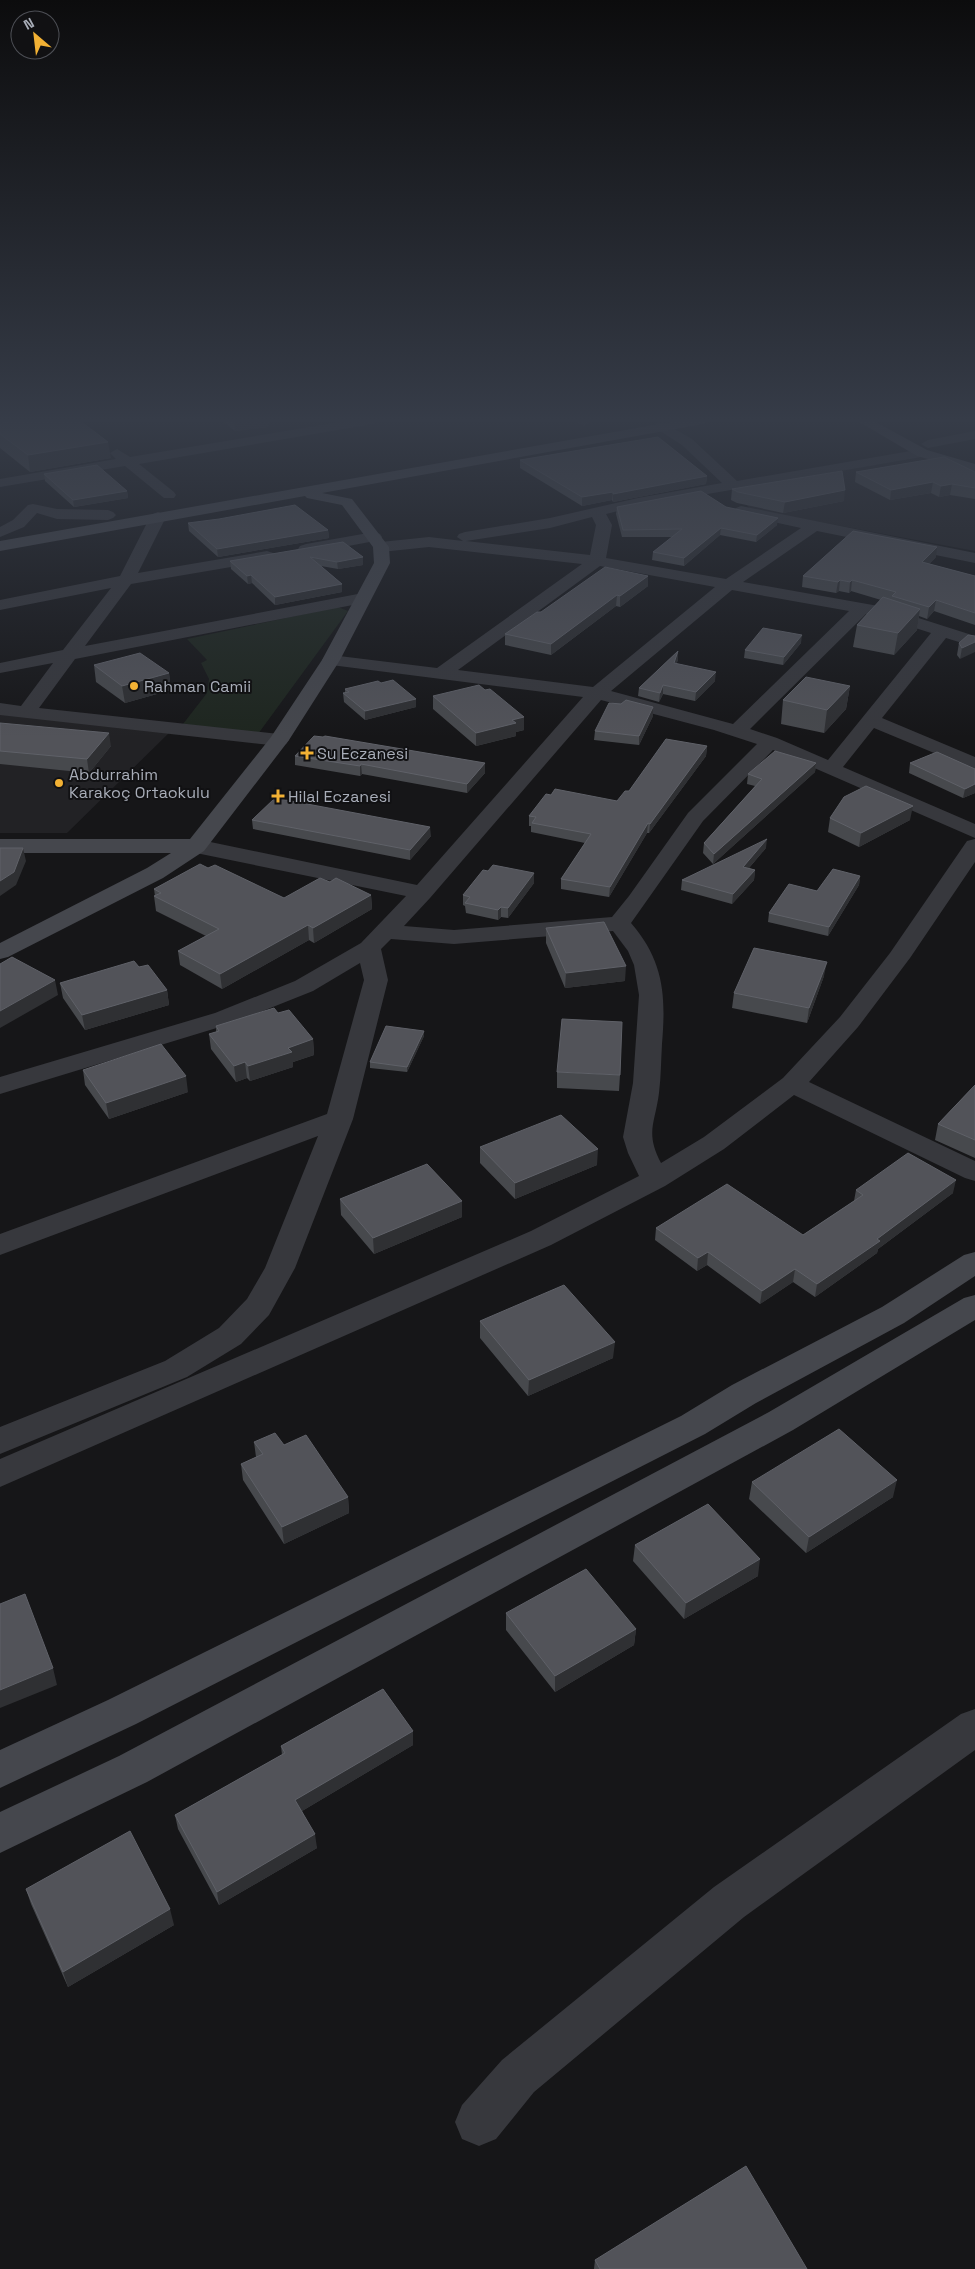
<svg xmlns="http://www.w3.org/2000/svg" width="975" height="2269" viewBox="0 0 975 2269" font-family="'Space Grotesk',sans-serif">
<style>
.built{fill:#222225}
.green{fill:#1e261f}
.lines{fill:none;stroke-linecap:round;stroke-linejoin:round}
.street{fill:#37383d;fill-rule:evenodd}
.secondary{fill:#45474d;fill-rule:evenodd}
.wall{fill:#47494d}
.shaded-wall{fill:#2f3033}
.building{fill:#525359;stroke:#5f6168}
.poi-dot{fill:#f2b134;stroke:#111113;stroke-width:2}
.labels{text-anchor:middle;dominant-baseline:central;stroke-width:4;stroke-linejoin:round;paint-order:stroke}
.far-poi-label{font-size:16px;fill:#a8adb8;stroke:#111113;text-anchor:start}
</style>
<rect width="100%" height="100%" fill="#161618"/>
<path class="built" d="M923,457L975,474V551L750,509L733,488Z
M0,714L170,732L67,833H0Z"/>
<path class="green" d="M338,607L348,611L258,734L183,724L207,693L209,679L201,663L207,660L187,639Z"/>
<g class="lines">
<path class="street" d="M351,420H380L373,424L139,464L174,492L176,495L174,498H164L125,466L0,487V479L116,459L110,453L117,449L130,457Z
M574,420H589L591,422L584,426Z
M662,422L692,439L737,481L922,449L927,450L929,453L922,457L638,506L606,514L612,525L606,558L726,579L801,528L736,514L733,511L736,508L741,506L975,553V563L817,531L743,582L884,607L975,636V647L946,638L882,718L975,757V770L874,728L843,767L975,824V838L773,750L703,821L631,923C664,961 666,996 662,1044C661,1060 661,1077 659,1093C655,1124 645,1132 661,1163L704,1137L783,1078L840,1017L890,953L967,841L975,839V862L910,958L858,1027L809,1082L975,1161V1181L965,1178L794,1095L724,1149L665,1186L551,1245L0,1487V1459L531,1231L639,1176L628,1153L623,1137L633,1083L639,995L634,965L628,951L613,931L454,944L391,939L381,949L388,980L353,1119L295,1268L269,1315L241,1344L187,1377L0,1454V1427L165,1361L219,1328L247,1299L265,1268L318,1136L0,1255V1234L327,1114L364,980L360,963L313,991L233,1023L0,1094V1077L215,1013L295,981L361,943L406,896L196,853L188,851L185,846L188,841L196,839L417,885L583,697L331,665L325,664L322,660L325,656L331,655L437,668L582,564L429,547L381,552L375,550L373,547L375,544L381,542L429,537L463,541L457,537L459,534L465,532L550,518L638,498L722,483L682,445L657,429L655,426L657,423ZM592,517L596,525L590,555L466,541L550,528ZM600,566L715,587L593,687L458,670ZM732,590L849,611L733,724L611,691ZM866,614L881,617L931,633L828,760L777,738L750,729ZM601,700L714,730L757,744L688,813L629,896L612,917L454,930L404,926L430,898Z
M975,431V439L928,448L921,444L928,440Z
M33,504L57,509L108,510L113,512L116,515L113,518L108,520L57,519L37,513L24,527L0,537V527L13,520L28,505Z
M158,512L163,514L166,517L138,573L267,551L273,553L275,556L273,559L267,561L131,584L85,646L363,593L369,594L371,598L369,602L363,603L75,659L39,708L279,734L286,736L289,740L286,744L279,746L0,715V703L21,706L53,663L0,673V663L63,650L111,588L0,610V600L120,576L150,517L153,514Z
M374,532L380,534L382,537L380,540L306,554L300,552L298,549L300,546L306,544Z
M975,1709V1750L744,1917L534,2092L496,2139L479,2146L462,2139L455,2122L462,2105L502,2060L714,1887L961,1714Z"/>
<path class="secondary" d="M682,420H710L703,424L322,493L352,499L389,547L390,563L340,660L289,740L204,851L163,878L8,957L0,959V943L147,868L171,853H0V839H190L271,737L322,660L374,563L373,547L342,505L307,498L305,496L0,551V541Z
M856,420H872L927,450L975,464V472L917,456Z
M975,1252V1276L904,1323L756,1403L705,1434L136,1724L0,1788V1750L108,1700L681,1416L732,1385L882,1307L964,1255Z
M975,1295V1320L793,1430L147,1782L0,1853V1812L119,1756L769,1412L964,1298Z"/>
</g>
<path class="wall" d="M0,420L111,458L30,472L0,448Z
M221,420H269L268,427L235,431Z
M520,460L707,476L706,484L613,502L612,500L582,506L520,468Z
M856,472H975V499L950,495L939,497L931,493L890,500L855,482Z
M44,474L127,491L128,498L74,507L45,481Z
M732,489L844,501L783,513L737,503L731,500Z
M617,507H726L777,525L756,542L720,535L684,566L652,560L653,552L673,537H622L616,514Z
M188,523L328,530L329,538L218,557L189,531Z
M343,542L363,557V565L338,569L321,566L342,584V592L275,605L252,583L248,584L231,569L230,561Z
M936,557L929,564L975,576V625L934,611L927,619L919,616L917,630L894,655L853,647L857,625L881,600L851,591L849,593L839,591L836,593L802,587L803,576Z
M648,576V586L620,607L616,606L551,655L505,645V634L541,612Z
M975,636L960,659L957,655L959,643Z
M801,643L783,665L744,658L745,650Z
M678,651V660L676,664L715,681L695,701L663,694L659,702L638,696L639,688Z
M94,665L169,673L171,690L125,703L96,682Z
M850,686L846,709L824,733L781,724L783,700Z
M345,689L416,707L365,720L344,702L343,693H345Z
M433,696L524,730L516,732V736L476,746L433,709Z
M653,716L639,745L594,740L595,731Z
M0,723L111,746L89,773L0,764Z
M707,746L706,756L649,833H647L609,897L561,889V879L585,843L531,832V826H529V816L551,795L617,801L629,791Z
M295,756L485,763V773L467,793L362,774L360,776L295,765Z
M816,763L815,772L713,864L703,853L704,843L755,786L747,784L748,774Z
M910,763L975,769V793L963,798L909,773Z
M830,818L910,820L859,847L828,832Z
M252,820L431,836L410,860L253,829Z
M766,848L749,868L755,870L754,880L732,904L681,890L682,880Z
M208,868L284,898L371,895L372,909L314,943L309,940L222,989L180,965L178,951L206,936L156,911L154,896H155L154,889Z
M860,876L859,885L828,936L768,922L769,913L817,891Z
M534,883L508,918L501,917L498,920L466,913L465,906L463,905V895Z
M546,928L625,981L565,988L546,943Z
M139,967L167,990L169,1005L85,1030L63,998L60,983Z
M824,976L807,1023L732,1008L734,993Z
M278,1013L313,1039L314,1055L293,1062V1067L250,1081L247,1078L236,1082L211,1049L209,1034L216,1032V1026Z
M424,1031V1036L407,1072L370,1068V1062Z
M83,1070L188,1092L109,1119L85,1085Z
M557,1072L620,1075L619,1091L557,1088Z
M975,1085V1158L935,1140L938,1124Z
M480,1147L597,1165L515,1199L480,1163Z
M856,1190L953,1193L878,1249L877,1253L815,1297L793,1282L760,1304L707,1265L697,1271L655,1240L656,1228L803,1235L854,1201Z
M340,1199L462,1217L374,1254L341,1215Z
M480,1321L613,1358L528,1396L480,1338Z
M254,1442L284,1445L348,1497L349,1513L284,1544L243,1480L241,1464L256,1457Z
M752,1482L893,1497L806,1553L749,1499Z
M635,1545L758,1576L684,1619L633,1561Z
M506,1613L636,1629L634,1645L555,1692L506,1630Z
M413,1731V1745L302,1811L317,1848L219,1905L178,1829L175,1815L282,1755L281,1746Z
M26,1889L174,1925L68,1987L31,1904Z
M595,2260L807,2269H594Z"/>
<path class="shaded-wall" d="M0,420H46L0,428Z
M234,420H269L268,427L235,431Z
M108,442L111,458L30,472L28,455Z
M707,476L706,484L613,502V494Z
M933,482L931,493L890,500L891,490Z
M952,484L950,495L939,497L941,486Z
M845,490L844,501L783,513L785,502Z
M127,491L128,498L74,507L73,500Z
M613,492L612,500L582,506V497Z
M778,518L777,525L756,542L757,535Z
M721,528L720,535L684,566V558Z
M328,530L329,538L218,557L217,549Z
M937,547L936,557L920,573L922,562Z
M363,557V565L338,569L337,562Z
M251,575L252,583L248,584L247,576Z
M648,576V586L620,607V596Z
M840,580L839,591L836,593L838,582Z
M852,580L851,591L849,593L850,582Z
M342,584V592L275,605V597Z
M617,595L616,606L551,655V644Z
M936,600L934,611L927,619L929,607Z
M920,609L917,630L894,655L898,633Z
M802,635L801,643L783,665L784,657Z
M975,642V652L960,659L962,648Z
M678,651V660L673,672L674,663Z
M716,672L715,681L695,701L696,692Z
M169,673L171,690L125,703L122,686Z
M663,685V694L659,702L660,693Z
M850,686L846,709L824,733L827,710Z
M416,699V707L365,720V711Z
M653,707V716L639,745V736Z
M524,717V730L516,732V736L476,746V733L512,720Z
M109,733L111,746L89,773L87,759Z
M707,746L706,756L649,833L650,824Z
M485,763V773L467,793V784Z
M816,763L815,772L713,864L714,854Z
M361,764L362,774L360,776V766Z
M975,784V793L963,798L965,789Z
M913,806L910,820L859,847L861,833Z
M648,823L647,833L609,897L610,887Z
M430,827L431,836L410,860V850Z
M767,839L766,848L742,876L743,867Z
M23,848L26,861L16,885L0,896V881Z
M755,870L754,880L732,904L733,894Z
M534,873V883L508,918V908Z
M860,876L859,885L828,936L829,927Z
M371,895L372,909L314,943L313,928Z
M501,907V917L498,920V910Z
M308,925L309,940L222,989L220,974Z
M827,962L824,976L807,1023L809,1008Z
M626,966L625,981L565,988L566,973Z
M55,980L58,995L0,1028V1011Z
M167,990L169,1005L85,1030L82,1015Z
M424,1031V1036L407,1072V1067Z
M313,1039L314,1055L293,1062V1067L250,1081L248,1066L288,1048Z
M245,1062L247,1078L236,1082L234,1066Z
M186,1076L188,1092L109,1119L106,1103Z
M598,1149L597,1165L515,1199V1183Z
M956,1180L953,1193L878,1249L877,1253L815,1297L817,1284Z
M462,1201V1217L374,1254L373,1238Z
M708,1252L707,1265L697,1271L698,1258Z
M795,1269L793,1282L760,1304L762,1291Z
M615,1342L613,1358L528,1396L529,1380Z
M897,1480L893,1497L806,1553L809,1537Z
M348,1497L349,1513L284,1544L282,1527Z
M760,1559L758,1576L684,1619L686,1603Z
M636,1629L634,1645L555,1692V1676Z
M53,1668L57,1685L0,1708V1690Z
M413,1731V1745L297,1814L295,1800Z
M315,1834L317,1848L219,1905L217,1892Z
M170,1909L174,1925L68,1987L63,1972Z"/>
<path class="building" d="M26,420H79L108,442L28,455L0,434V423Z
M658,437L707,476L613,494V492L582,497L520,460Z
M944,457L975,472V488L952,484L941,486L933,482L891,490L856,472Z
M97,465L127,491L73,500L44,474Z
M842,471L845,490L785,502L738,492L732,489Z
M701,491L726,507L778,518L757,535L721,528L684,558L653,552L682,529L623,530L617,507Z
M295,505L328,530L217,549L188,523L219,519Z
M853,531L937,547L922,562L975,576V613L936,600L929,607L892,596L896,592L852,580L850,582L840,580L838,582L803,576Z
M343,542L363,557L337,562L310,557L342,584L275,597L251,575L247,576L230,561Z
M605,567L648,576L620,596L617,595L551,644L505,634L537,612H541Z
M883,597L920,609L898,633L857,625Z
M763,628L802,635L784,657L745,650Z
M968,635L975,636V642L962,648L959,643Z
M678,651L674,663L716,672L696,692L663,685L660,693L639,688Z
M140,653L169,673L122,686L94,665Z
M806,677L850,686L827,710L783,700Z
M393,680L416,699L365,711L343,693L349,692L345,689L378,681L381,683Z
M479,685L485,690L490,689L524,717L512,720L516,723L476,733L433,696Z
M626,700L653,707L639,736L595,731L609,703L621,704Z
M0,723L109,733L87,759L0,751Z
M314,736L323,737L325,736L485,763L467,784L361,764L360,766L295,756Z
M666,739L707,746L650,824L648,823L610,887L561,879L591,834L532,823L536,817L529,816L546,794L551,795L555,789L617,801L625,791H629Z
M775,751L816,763L714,854L704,843L762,779L748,774Z
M937,752L975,769V784L965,789L910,763Z
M866,786L913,806L861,833L830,818L844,797Z
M275,798L430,827L410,850L252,820Z
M767,839L743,867L755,870L733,894L682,880Z
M0,848H23L14,872L0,881Z
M200,864L208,868L215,865L284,898L320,878L330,882L336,878L371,895L313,928L308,925L220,974L178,951L219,929L154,896L161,893L154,889Z
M493,865L534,873L508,908L501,907L498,910L465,903L470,897L463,895L483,870L488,871Z
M833,869L860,876L829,927L769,913L789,884L817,891Z
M604,922L626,966L566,973L546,928Z
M754,948L827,962L809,1008L734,993Z
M12,957L55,980L0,1011V964Z
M134,961L139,967L148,965L167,990L82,1015L60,983Z
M274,1008L278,1013L289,1010L313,1039L288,1048L292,1052L248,1066L245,1062L234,1066L209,1034L219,1031L216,1026Z
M562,1019L622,1022L620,1075L557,1072Z
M386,1026L424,1031L407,1067L370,1062Z
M161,1044L186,1076L106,1103L83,1070Z
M975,1085V1140L938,1124Z
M561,1115L598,1149L515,1183L480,1147Z
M908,1153L956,1180L877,1239L880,1241L817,1284L795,1269L762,1291L708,1252L698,1258L656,1228L727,1184L803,1235L863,1195L856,1190Z
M427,1164L462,1201L373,1238L340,1199Z
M564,1285L615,1342L529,1380L480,1321Z
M839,1429L897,1480L809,1537L752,1482Z
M275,1433L284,1445L306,1435L348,1497L282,1527L241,1464L263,1454L254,1442Z
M708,1504L760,1559L686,1603L635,1545Z
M586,1569L636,1629L555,1676L506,1613Z
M25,1594L53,1668L0,1690V1604Z
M383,1689L413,1731L295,1800L315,1834L217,1892L175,1815L285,1753L281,1746Z
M130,1831L170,1909L63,1972L26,1889Z
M746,2166L807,2269H600L595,2260Z"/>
<linearGradient id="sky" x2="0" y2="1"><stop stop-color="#0c0c0d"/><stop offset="0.57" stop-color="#363c48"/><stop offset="1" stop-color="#363c48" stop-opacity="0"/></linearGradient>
<rect width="975" height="737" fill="url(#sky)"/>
<g class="poi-dot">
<circle cx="134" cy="686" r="5"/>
<path d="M304.5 745.5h5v5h5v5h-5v5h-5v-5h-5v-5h5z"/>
<circle cx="59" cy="783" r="5"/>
<path d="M275.5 788.5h5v5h5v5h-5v5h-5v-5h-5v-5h5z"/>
</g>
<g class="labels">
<g class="far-poi-label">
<text x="144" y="686">Rahman Camii</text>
<text x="317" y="753">Su Eczanesi</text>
<text x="69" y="774">Abdurrahim<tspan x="69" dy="18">Karakoç Ortaokulu</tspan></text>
<text x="288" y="796">Hilal Eczanesi</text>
</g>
</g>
<g transform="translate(35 35) rotate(332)"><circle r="24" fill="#111113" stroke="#4d4f55"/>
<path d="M0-4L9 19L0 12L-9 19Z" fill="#f2b134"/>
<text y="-8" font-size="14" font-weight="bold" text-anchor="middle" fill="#a8adb8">N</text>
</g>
</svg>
